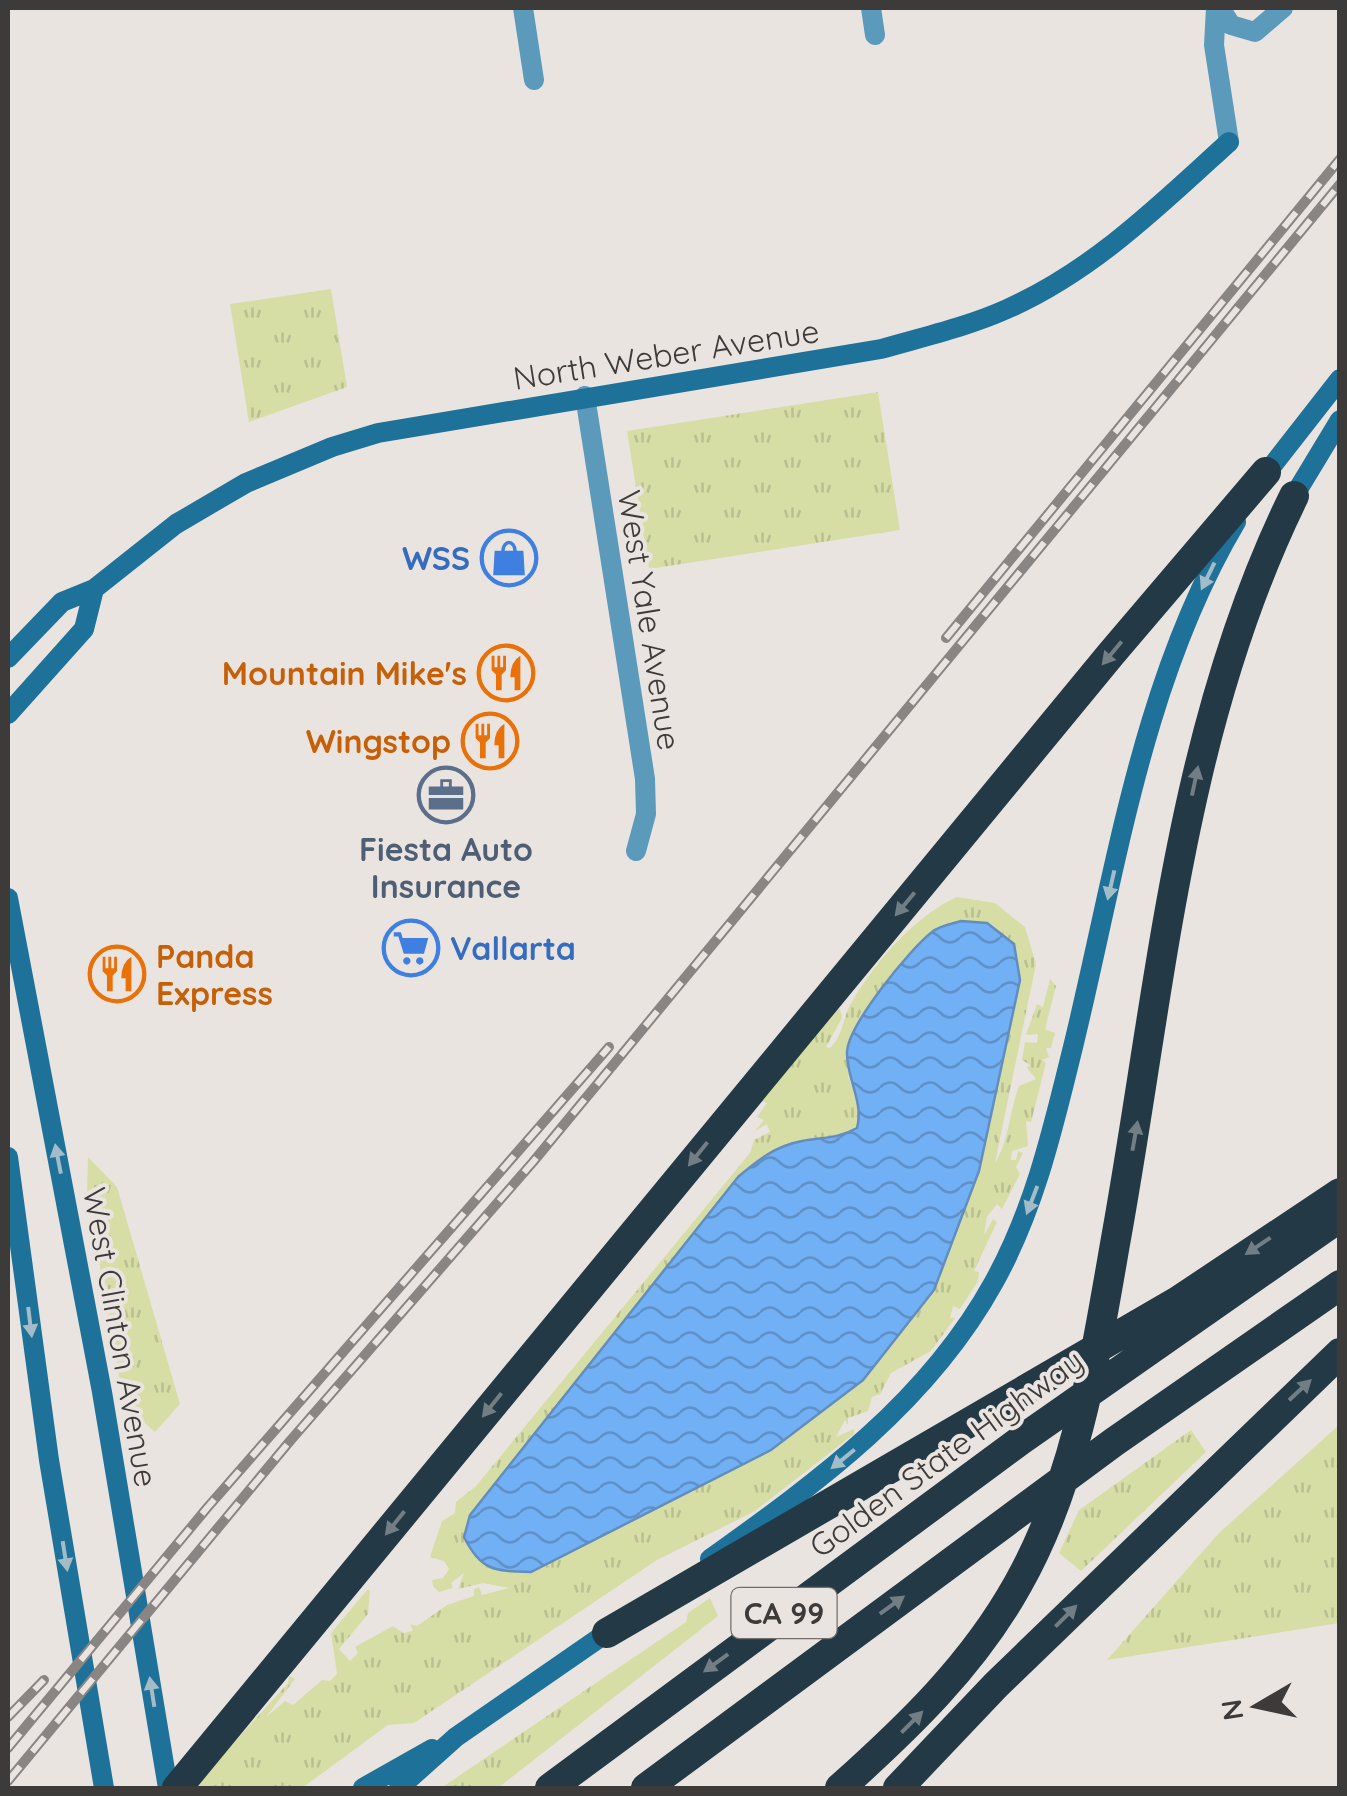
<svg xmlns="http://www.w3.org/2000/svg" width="1347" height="1796" viewBox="0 0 1347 1796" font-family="Quicksand,sans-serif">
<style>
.grass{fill:url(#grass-tufts);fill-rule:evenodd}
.water{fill:url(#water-waves);stroke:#628dbd;stroke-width:2.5}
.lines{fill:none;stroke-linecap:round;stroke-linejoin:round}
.minor{stroke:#5c9abb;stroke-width:20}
.secondary{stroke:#1e7299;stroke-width:20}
.motorway{stroke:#233a46;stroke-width:30}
.rail-casing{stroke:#898583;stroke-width:10}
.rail{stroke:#eae4e0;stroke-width:6;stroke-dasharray:19;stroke-linecap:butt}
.oneway{fill:#a3bcc7}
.oneway2{fill:#737e84}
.labels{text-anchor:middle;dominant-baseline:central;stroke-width:8;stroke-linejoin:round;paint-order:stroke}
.shield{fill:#eae4e0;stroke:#716e6b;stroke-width:2.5}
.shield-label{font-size:30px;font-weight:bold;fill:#3d3b39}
.street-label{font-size:32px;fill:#3d3b39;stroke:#eae4e0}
.shop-label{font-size:32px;font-weight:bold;fill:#366cbe;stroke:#eae4e0;text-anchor:end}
.food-label{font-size:32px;font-weight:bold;fill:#c56008;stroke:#eae4e0;text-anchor:end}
.service-label{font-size:32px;font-weight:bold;fill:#4e5e75;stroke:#eae4e0}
</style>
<defs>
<pattern id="grass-tufts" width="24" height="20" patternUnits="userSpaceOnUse" patternTransform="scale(2.5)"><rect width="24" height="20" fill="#d6dea6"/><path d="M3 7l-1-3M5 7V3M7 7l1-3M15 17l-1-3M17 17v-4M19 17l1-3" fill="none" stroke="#b9bf90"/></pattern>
<pattern id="water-waves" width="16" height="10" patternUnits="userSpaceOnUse" patternTransform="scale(2.5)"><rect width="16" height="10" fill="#72b0f5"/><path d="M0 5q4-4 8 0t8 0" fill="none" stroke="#5f90c7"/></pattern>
</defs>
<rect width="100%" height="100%" fill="#eae4e0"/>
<path class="grass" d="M331,289L347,387L249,422L230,304Z
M878,392L900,530L649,569L627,431Z
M957,897L995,903L1025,927L1036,964L995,1163C1009,1141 1009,1113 1019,1086L1036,1079L1027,1068L1030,1065L1022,1060L1025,1042L1037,1043L1038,1034L1026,1035L1037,1004L1043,1007L1050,979L1056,986L1045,1029L1055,1033L1051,1048H1046L1049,1057L1042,1060L1046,1063L1031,1122L1026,1121L1028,1146L1012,1151L1011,1160H1016L1018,1151L1023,1153L1016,1167L1020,1174L1002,1209L997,1204L987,1217L984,1235L993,1219L997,1222L974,1271L979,1272L978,1281L960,1309L953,1306L950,1318H955L931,1351L891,1373L880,1394L872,1397L868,1411L848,1418V1425L845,1420L836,1437L854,1429V1434L755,1511L657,1560L414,1723L388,1725L302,1788H193L288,1683L289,1676L295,1679L266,1717L285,1701L293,1705L322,1680L330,1681L337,1674L331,1633L367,1590H370L368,1614L339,1649L350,1661L358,1653L355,1647L393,1626L403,1633L413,1631L410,1624L417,1626L447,1605L474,1596V1589L479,1587L482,1595L509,1588L483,1583L458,1589L464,1573L451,1583L453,1588L439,1592L433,1586L432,1580L443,1578L449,1569L444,1561L430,1557L442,1521L455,1513L456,1502L476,1486L750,1153L754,1140L770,1132L767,1124L755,1131L764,1120L757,1117L767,1103L761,1101L831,1013L840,1009L842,1018L826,1047L830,1048C842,1037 843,1020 849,1007C872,965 913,917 957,897ZM1020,980L979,1171L934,1290L771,1450L531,1572L498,1571L464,1537L470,1515L738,1177L802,1141L838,1138L857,1128L862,1111L848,1076Z
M88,1157L117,1187L180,1404L155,1432L124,1405L87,1191Z
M1339,1425V1623L1107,1660L1219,1533Z
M1191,1430L1206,1452L1081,1571L1059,1553L1079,1510Z
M710,1598L718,1616L498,1788H441L686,1622L688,1613Z"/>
<path class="water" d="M961,921L987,923L1014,944L1020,980L979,1171L934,1290L863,1380L771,1450L531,1572C494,1571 481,1571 464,1537L470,1515L738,1177C758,1160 775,1146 802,1141C823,1137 837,1139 857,1128C864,1102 847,1080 847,1053C847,1026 910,949 932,932C939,926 952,924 961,921Z"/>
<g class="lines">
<path class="minor" d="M523,8L534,80
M871,8L875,35
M1216,8L1214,45L1229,142
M1220,8L1231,25L1255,32L1283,8
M585,396L645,779L646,814L636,851"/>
<path class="secondary" d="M1261,480L1340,379
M1294,496L1340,420
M8,658L62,602L94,589L176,524L246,483L332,447L378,433L881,349C923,337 967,327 1007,309C1093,271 1160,205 1229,142
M8,714L84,629L94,589
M8,898L102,1392L168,1788
M8,1157L49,1460L104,1788
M710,1559C819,1481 928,1402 994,1282C1035,1208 1053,1128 1073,1047C1116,871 1142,680 1236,522
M363,1788L432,1749
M399,1788L456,1737L618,1625"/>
<path class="motorway" d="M607,1633L1178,1301L1340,1193
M177,1788L1111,654L1266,472
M550,1788L1021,1440L1340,1217
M646,1788L1114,1442L1340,1285
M840,1788C908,1727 973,1665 1018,1584C1076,1481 1095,1359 1115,1244C1161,991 1179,730 1294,496
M898,1788L996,1685L1340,1353"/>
<g class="rail-casing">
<path id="rail" d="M946,638L1340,159
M8,1717L44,1680
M8,1748L207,1508L609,1047
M8,1781L290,1441L533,1162L1340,184"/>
</g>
<use href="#rail" class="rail"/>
</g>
<defs><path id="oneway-solid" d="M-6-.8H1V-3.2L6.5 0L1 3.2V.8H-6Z" transform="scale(2.5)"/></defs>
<g class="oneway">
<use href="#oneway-solid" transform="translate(1208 576) rotate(116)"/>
<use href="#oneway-solid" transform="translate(1111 885) rotate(103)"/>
<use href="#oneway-solid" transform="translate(58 1159) rotate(-101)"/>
<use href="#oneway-solid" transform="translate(1032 1200) rotate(111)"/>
<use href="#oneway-solid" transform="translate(30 1322) rotate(83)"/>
<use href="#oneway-solid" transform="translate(843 1459) rotate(141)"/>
<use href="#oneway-solid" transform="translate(65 1556) rotate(81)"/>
<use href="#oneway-solid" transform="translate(152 1692) rotate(-99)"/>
</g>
<g class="oneway2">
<use href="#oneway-solid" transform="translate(1112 653) rotate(130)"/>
<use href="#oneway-solid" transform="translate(1195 781) rotate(-78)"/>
<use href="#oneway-solid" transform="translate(905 904) rotate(130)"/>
<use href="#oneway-solid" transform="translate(1135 1136) rotate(-80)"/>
<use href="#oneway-solid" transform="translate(698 1154) rotate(129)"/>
<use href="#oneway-solid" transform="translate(1258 1246) rotate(146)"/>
<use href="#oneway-solid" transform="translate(1300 1390) rotate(-43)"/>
<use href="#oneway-solid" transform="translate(492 1405) rotate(129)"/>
<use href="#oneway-solid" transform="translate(395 1523) rotate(129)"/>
<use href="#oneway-solid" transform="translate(892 1605) rotate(-36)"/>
<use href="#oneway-solid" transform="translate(1066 1616) rotate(-45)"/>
<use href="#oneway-solid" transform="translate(716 1663) rotate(144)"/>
<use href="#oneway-solid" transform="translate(912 1722) rotate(-45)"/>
</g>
<defs>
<g id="shop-ring" transform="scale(2.875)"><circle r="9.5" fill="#eae4e0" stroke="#3f7fe0" stroke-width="1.5"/><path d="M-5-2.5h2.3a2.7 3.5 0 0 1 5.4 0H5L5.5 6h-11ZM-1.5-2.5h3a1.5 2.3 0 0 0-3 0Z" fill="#3f7fe0"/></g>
<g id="restaurant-ring" transform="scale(2.875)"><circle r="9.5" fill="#eae4e0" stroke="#e8710a" stroke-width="1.5"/><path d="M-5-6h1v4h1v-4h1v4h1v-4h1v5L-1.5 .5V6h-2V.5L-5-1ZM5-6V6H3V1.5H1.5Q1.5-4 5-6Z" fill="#e8710a"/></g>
<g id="office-ring" transform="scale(2.875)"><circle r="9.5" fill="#eae4e0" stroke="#5c6f8a" stroke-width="1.5"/><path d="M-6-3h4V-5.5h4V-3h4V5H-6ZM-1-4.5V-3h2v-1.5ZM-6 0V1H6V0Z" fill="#5c6f8a"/></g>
<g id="supermarket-ring" transform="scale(2.875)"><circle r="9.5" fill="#eae4e0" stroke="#3f7fe0" stroke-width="1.5"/><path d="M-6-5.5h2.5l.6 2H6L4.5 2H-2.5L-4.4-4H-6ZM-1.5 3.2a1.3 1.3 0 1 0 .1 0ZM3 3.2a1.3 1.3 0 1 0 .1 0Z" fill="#3f7fe0"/></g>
</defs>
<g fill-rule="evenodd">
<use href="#shop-ring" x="509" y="558"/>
<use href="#restaurant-ring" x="506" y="673"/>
<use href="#restaurant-ring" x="490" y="741"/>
<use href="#office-ring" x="446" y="795"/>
<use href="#supermarket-ring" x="411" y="948"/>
<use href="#restaurant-ring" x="117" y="974"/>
</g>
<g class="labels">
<rect class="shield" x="731.5" y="1588" width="105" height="50" rx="8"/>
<g class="shield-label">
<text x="784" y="1613">CA 99</text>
</g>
<g class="street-label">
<text transform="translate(666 354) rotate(-9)">North Weber Avenue</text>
<text transform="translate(650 620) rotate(81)">West Yale Avenue</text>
<text transform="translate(121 1337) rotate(80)">West Clinton Avenue</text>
<text transform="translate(946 1453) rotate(-36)">Golden State Highway</text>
</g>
<g class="shop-label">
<text x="470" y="558">WSS</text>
<text x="450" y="948" text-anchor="start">Vallarta</text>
</g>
<g class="food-label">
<text x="467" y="673">Mountain Mike's</text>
<text x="451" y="741">Wingstop</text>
<text x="156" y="956" text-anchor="start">Panda<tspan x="156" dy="37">Express</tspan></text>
</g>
<g class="service-label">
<text x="446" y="849">Fiesta Auto<tspan x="446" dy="37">Insurance</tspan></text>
</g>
</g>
<rect width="1347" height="1796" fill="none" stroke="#3d3b39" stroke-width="20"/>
<g transform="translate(1257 1706) rotate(261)" stroke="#eae4e0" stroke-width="8" paint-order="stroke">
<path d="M0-8L18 38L0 25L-18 38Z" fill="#3d3b39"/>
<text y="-15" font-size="28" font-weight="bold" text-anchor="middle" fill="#3d3b39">N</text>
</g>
</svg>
